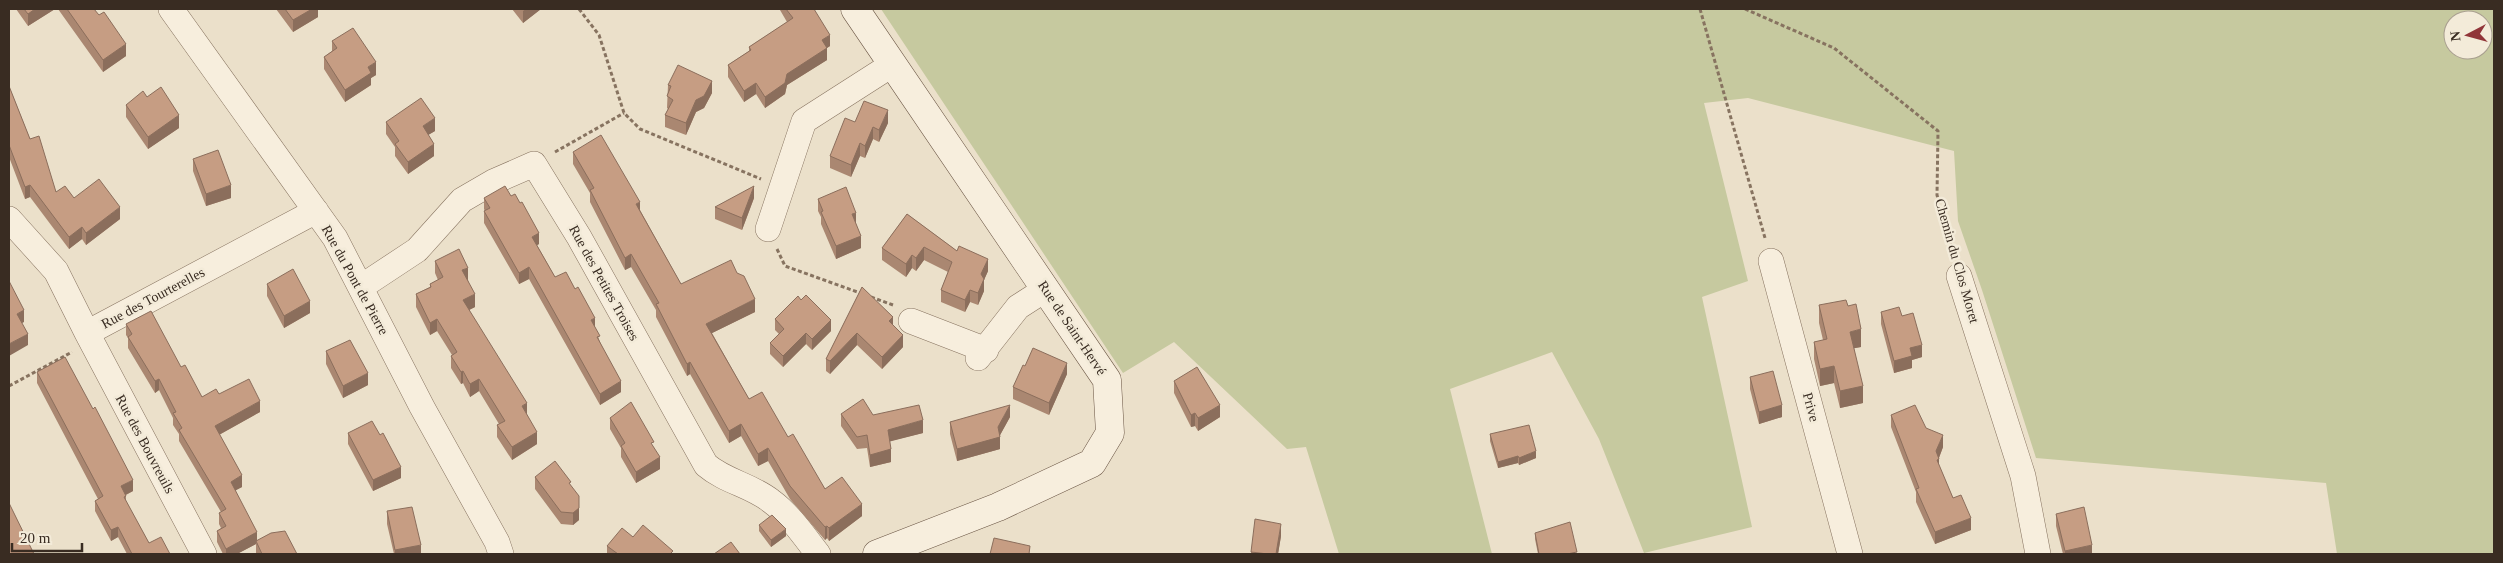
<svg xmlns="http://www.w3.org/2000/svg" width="2503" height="563" viewBox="0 0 2503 563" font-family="Georgia,serif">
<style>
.green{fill:#c6c99f;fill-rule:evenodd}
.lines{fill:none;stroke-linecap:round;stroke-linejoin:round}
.street-casing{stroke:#877360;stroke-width:26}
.secondary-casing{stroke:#695443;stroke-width:29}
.path{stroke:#877360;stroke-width:3;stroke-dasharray:4 2.5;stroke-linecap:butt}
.street{stroke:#f7eedd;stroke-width:25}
.secondary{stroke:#f7eedd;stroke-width:28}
.wall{fill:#aa8771}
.shaded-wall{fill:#8b6e5c}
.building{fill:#c69d83;stroke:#8b6e5c}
.labels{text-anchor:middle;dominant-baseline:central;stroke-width:5;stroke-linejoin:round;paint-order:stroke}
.street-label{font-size:14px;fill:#392c22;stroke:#f3ebd9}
</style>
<rect width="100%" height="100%" fill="#ebe0ca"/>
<path class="green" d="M881,9H2494V554H2337L2326,483L2036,458L1982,290L1958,221L1954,151L1748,98L1704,103L1748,281L1702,297L1752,527L1644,553L1599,439L1552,352L1450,389L1492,554H1339L1306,447L1287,449L1174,342L1123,373ZM2453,20H2483V50H2453Z"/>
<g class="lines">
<g class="street-casing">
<path id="street" d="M171,9L335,238L422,407L497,542L501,554
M9,219L56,271L87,333L316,211
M768,229L804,121L893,64
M1771,261L1850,554
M1959,276L2023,476L2038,554
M361,287L417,250L462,200L493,182L534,164L579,237L706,465C726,482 751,485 771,501C790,515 804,536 818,554
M911,321L986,350
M87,333L204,554
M978,358L1018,307L1046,289"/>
</g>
<g class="secondary-casing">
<path id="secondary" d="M855,9L1107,380L1110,433L1092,463L998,507L877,554"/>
</g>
<path class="path" d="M579,9L599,35L624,113L640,129L761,179
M1700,9L1765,238
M1745,9L1834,48L1938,131L1937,195L1953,254
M555,152L624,113
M777,249L785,266L863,294
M871,297L893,305
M9,386L72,352"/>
<use href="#street" class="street"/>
<use href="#secondary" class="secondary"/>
</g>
<path class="wall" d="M16,9H55L28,26Z
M58,9H94L126,56L103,72Z
M276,9H318V17L293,32Z
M512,9H541L523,23Z
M780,9H814L830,46L827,48V60L787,85L785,94L765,108L756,94L744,102L728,77V65L749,51V47L787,22L780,10Z
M332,41L376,75L371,78V85L345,102L324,69V57L332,51Z
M668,85L712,93L704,108L696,112L686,135L665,127V115L668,109L667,108Z
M9,86L30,139L56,192L74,198L120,219L86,245L82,239L69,249L30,197L25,199L9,157Z
M147,97L179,128L148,149L126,117V105Z
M386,122L435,131L428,135L434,156L408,174L395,156V147L386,134Z
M855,122L888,123L879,142L873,139L865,158L860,156L851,177L830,168V156Z
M573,152L640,210L681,284L755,312L712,333L749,399L788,437L825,489L862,516L829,541L827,538L825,540L790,499L768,461L758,466L741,436L729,443L690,374L687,376L656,317V310L631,267L625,270L590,202V193L573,164Z
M193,159L231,198L206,206L193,171Z
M484,198L539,244L537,245L555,277L595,327L600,342L621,392L600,405L529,279L519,284L484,223V211H485L484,209Z
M754,198L742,230L715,219V207Z
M818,199L856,224L861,248L836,259L821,224V217L818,211Z
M907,214L957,251L988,271L984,280V291L978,305L970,302L965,312L941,302V290L948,272L924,260L916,271L912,268L906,277L882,260V248Z
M435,261L468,280L475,307L469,310L527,415L537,444L512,460L497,437V425L499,424L479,391L470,397L463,383L461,384L451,368V356L452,355L437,331L430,335L416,307V294L430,287V284L438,280L435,273Z
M267,284L310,313L284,328L267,296Z
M862,287L893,325L903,347L882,369L857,345L830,374L826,371V359Z
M1819,305L1861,347L1854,348L1863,403L1840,408L1834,383L1820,386L1814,359V342L1823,340L1819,323Z
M1881,312L1902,316L1922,357L1912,360V368L1894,373L1881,324Z
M775,319L831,331L812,350L806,344L783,367L770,354V343L779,334L775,330Z
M126,324L181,367L202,397L219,394L260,412L219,435L242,487L235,490L257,540L297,554H256V544L237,554H223L217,542V531L221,528L219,524V513L221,512L179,441V434L173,425V418L159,390L155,393L128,348V338L126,335Z
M326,351L368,385L343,398L326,364Z
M1025,366L1067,374L1049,415L1013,399V387Z
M37,372L133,491L126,495V502L149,543L170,554H127L118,537L111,541L95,511V501L98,499L37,383Z
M1750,377L1782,417L1759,424L1750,389Z
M1174,381L1220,417L1198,431L1195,426L1191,427L1174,393Z
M841,414L873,415L923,433L890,441L891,462L870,467L867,448L857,449L841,426Z
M1891,415L1926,428L1943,447L1939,458V466L1953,498L1971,530L1935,544L1916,502V492L1891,427Z
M1010,417L1000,435V449L957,461L950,434V422Z
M610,418L654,448L660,469L636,483L621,457V448L610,429Z
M348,433L401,478L373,491L348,444Z
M1490,434L1536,458L1519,465L1518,463L1498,468L1490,441Z
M535,477L571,486L579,520L573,525L561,524L535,489Z
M387,511L421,554H394L387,524Z
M2056,514L2092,554H2063L2056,526Z
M759,525L786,536L771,547L759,531Z
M1535,533L1577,554H1538L1535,539Z
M1281,536L1278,554H1251V552Z
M633,537L673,554H607V546Z"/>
<path class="shaded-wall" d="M35,9H55L28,26V14Z
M312,9H318V17L293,32V20Z
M526,9H541L523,23V11Z
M830,35V46L822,51V40Z
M126,44V56L103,72V60Z
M827,48V60L787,85L785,94L765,108V97L787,74Z
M376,62V75L371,78V85L345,102V90L368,67Z
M712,81V93L704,108L696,112L686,135V123L696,100Z
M756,83V94L744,102V91Z
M888,110V123L879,142V130Z
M179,115V128L148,149V137Z
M435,118V131L423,138V126Z
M873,127V139L865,158V146Z
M860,143V156L851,177V165Z
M434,144V156L408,174V162Z
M30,185V197L25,199V187Z
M231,185V198L206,206V194Z
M754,186V198L742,230V218Z
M640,202V214L636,204Z
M120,207V219L86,245V233Z
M856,213V225L852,214Z
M82,227V239L69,249V237Z
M539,233V244L532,248V237Z
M861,236V248L836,259V246Z
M924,247V260L916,271V258Z
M631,254V267L625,270V258Z
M912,255V268L906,277V264Z
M988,259V271L984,280V291L978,305V293L981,274Z
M529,267V279L519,284V273Z
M468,268V280L462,283V270Z
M970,290V302L965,312V300Z
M475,294V307L463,313V300Z
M755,299V312L706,336V324Z
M310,301V313L284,328V316Z
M24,310V322L17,326V314Z
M893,317V330L889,321Z
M595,318V329L591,320Z
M437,319V331L430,335V323Z
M831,320V331L812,350V339Z
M1861,329V347L1850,349V332Z
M806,333V344L783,367V356Z
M857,333V345L830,374V361Z
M28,334V345L9,356V344Z
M903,335V347L882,369V357Z
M1922,345V357L1912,360V368L1894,373V361L1910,348Z
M690,362V374L687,376V364Z
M1067,363V374L1049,415V403Z
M1834,366V383L1820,386V369Z
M463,371V383L461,384V372Z
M368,373V385L343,398V386Z
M159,379V390L155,393V381Z
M479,379V391L470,397V384Z
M621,381V392L600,405V394Z
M1863,386V403L1840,408V391Z
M260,401V412L215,437V426Z
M527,403V415L522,406Z
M1010,405V417L999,437H1000V449L957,461V449L998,427Z
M1220,405V417L1198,431V418Z
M1782,405V417L1759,424V412Z
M1195,413V426L1191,427V415Z
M923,420V433L888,442V430Z
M741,424V436L729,443V431Z
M537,432V444L512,460V447Z
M1943,435V447L1938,460L1939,459V472L1937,473L1936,451Z
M768,448V461L758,466V454Z
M891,449V462L870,467V455Z
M1536,451V458L1519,465V458Z
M1518,456V463L1498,468V462Z
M660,457V469L636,483V472Z
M401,467V478L373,491V480Z
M242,475V487L231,493V482Z
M133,480V491L121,497V486Z
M579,496V520L573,525V513Z
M862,504V516L829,541V528Z
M1971,518V530L1935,544V532Z
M1281,524V536L1278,554H1276Z
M827,526V538L825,540V527Z
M118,527V537L111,541V530Z
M786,529V536L771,547V540Z
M257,532V543L256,541V544L237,554H226V549Z
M421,545V554H395V550Z
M2092,545V554H2065V551Z"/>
<path class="building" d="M24,9H35L28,14Z
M67,9H94L99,15L104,12L126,44L103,60Z
M285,9H312L293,20Z
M786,9H814L830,35L822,40L827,48L787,74L785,83L765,97L756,83L744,91L728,65L751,50L749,47L793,18Z
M353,28L376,62L368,67L371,73L345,90L324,57L337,48L332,41Z
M678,65L712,81L704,96L696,100L686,123L665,115L673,100L667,96L671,86L668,85Z
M9,86L30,139L39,136L56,192L65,186L74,198L99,179L120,207L86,233L82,227L69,237L30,185L25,187L9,145Z
M161,87L179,115L148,137L126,105L143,91L147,97Z
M421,98L435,118L423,126L434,144L408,162L395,144L399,141L386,122Z
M864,101L888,110L879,130L873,127L865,146L860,143L851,165L830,156L845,118L855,122Z
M601,135L640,202L636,204L681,284L731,260L737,273L744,276L755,299L706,324L749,399L762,392L788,437L793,434L825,489L842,477L862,504L829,528L827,526L825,527L790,486L768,448L758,454L741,424L729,431L690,362L687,364L656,304L659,303L631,254L625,258L590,190L594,188L573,152Z
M218,150L231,185L206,194L193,159Z
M505,186L511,196L515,194L520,203L522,202L539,233L532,237L555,277L566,272L575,289L578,287L595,318L591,320L600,336L597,337L621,381L600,394L529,267L519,273L484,211L490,208L484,198Z
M754,186L742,218L715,207Z
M846,187L856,213L852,214L861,236L836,246L821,212L823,211L818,199Z
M907,214L957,251L959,246L988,259L981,274L984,279L978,293L970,290L965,300L941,290L952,262L924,247L916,258L912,255L906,264L882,248Z
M459,249L468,268L462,270L475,294L463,300L527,403L522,406L537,432L512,447L497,425L505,421L479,379L470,384L463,371L461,372L451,356L457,352L437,319L430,323L416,294L431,287L430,284L443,277L435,261Z
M293,269L310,301L284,316L267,284Z
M9,281L24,310L17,314L28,334L9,344Z
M862,287L893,317L889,321L903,335L882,357L857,333L830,361L826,359Z
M806,295L831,320L812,339L806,333L783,356L770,343L784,329L775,319L798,296L801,300Z
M1846,300L1848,306L1856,304L1861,329L1850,332L1863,386L1840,391L1834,366L1820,369L1814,342L1827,339L1819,305Z
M1899,307L1902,316L1913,313L1922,345L1910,348L1912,356L1894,361L1881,312Z
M151,311L181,367L185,365L202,397L216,389L219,394L249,379L260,401L215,426L242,475L231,482L257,532L226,549L217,531L226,526L219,513L226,509L179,430L182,428L173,413L176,412L159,379L155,381L128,337L132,334L126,324Z
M350,340L368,373L343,386L326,351Z
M1033,348L1067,363L1049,403L1013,387L1023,365L1025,366Z
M65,357L93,409L95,407L133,480L121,486L126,496L124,497L149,543L161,537L170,554H132L118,527L111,530L95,501L103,496L37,372Z
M1197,367L1220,405L1198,418L1195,413L1191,415L1174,381Z
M1773,371L1782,405L1759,412L1750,377Z
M863,399L873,415L919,405L923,420L888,430L891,449L870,455L867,435L857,437L841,414Z
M631,402L654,442L651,443L660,457L636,472L621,446L625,443L610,418Z
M1010,405L998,427L1000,437L957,449L950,422Z
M1915,405L1926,428L1943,435L1936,451L1939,459L1937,460L1953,498L1961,495L1971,518L1935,532L1916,489L1919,488L1891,415Z
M372,421L380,435L383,433L401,467L373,480L348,433Z
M1529,425L1536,451L1519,458L1518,456L1498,462L1490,434Z
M555,461L571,482L569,483L579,496V508L573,513L561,512L535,477Z
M9,503L34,554H9Z
M412,507L421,545L395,550L387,511Z
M2084,507L2092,545L2065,551L2056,514Z
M772,515L786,529L771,540L759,525Z
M1255,519L1281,524L1276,554H1268L1251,552Z
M1570,522L1577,552L1567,554H1539L1535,533Z
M643,525L673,551L670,554H618L607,546L622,528L633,537Z
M285,531L297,554H262L256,541L271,533Z
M994,538L1030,546L1029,554H990Z
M731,542L740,554H714Z"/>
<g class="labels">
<g class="street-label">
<text transform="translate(1957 261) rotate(74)">Chemin du Clos Moret</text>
<text transform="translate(355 280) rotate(61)">Rue du Pont de Pierre</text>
<text transform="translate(604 283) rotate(61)">Rue des Petites Troises</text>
<text transform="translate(153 298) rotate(-28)">Rue des Tourterelles</text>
<text transform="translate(1072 328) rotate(56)">Rue de Saint-Hervé</text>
<text transform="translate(1811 407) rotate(75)">Prive</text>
<text transform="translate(145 444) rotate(62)">Rue des Bouvreuils</text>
</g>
</g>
<rect width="2503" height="563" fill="none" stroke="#392c22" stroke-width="20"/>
<g transform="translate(2468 35) rotate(264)"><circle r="24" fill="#f3ebd9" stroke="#a99f90"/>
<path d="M0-4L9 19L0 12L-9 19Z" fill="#913539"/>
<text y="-8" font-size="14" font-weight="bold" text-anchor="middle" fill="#392c22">N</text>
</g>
<path d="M12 543v8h70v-8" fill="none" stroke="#392c22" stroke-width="2.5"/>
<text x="20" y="543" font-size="15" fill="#392c22" stroke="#f3ebd9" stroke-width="4" paint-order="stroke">20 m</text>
</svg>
